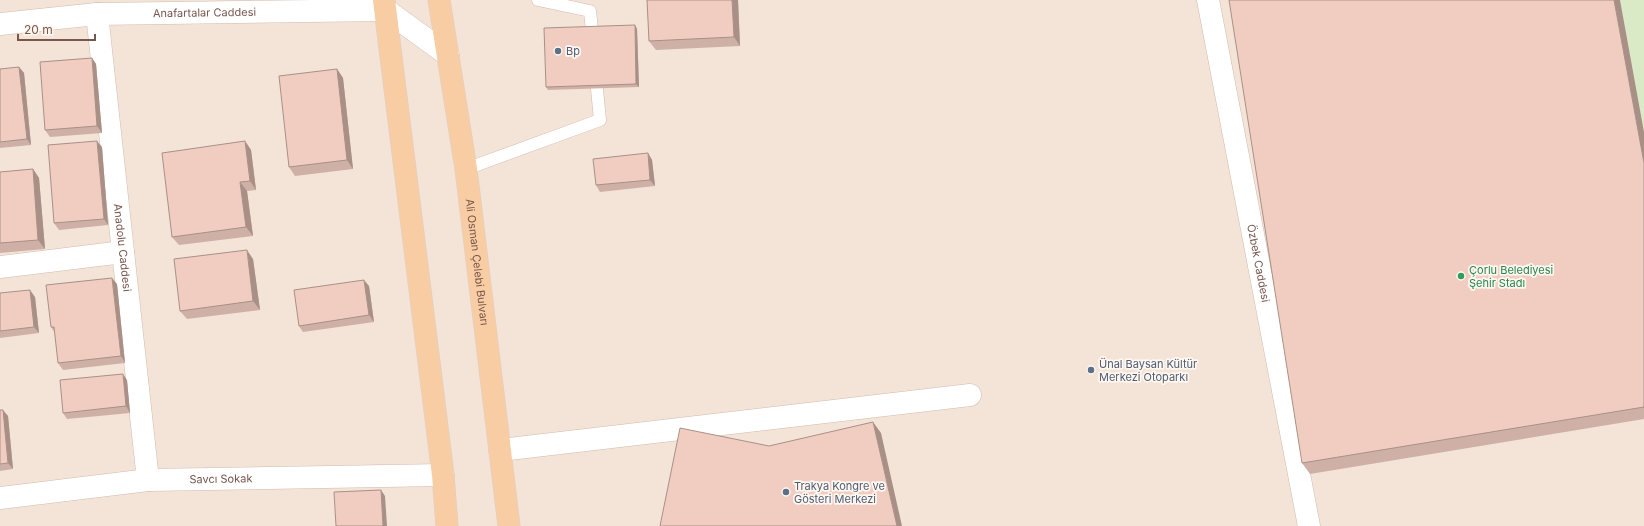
<svg xmlns="http://www.w3.org/2000/svg" width="1644" height="526" viewBox="0 0 1644 526" font-family="Inter,sans-serif">
<style>
.residential{fill:#f4e3d7}
.green{fill:#daeac7}
.lines{fill:none;stroke-linecap:round;stroke-linejoin:round}
.service-casing{stroke:#d1bbb1;stroke-width:13}
.minor-casing{stroke:#d1bbb1;stroke-width:23}
.tertiary-casing{stroke:#d1bbb1;stroke-width:23}
.primary-casing{stroke:#d9d0cd;stroke-width:23}
.service{stroke:#fff;stroke-width:12}
.minor{stroke:#fff;stroke-width:22}
.tertiary{stroke:#fff;stroke-width:22}
.primary{stroke:#f9cda3;stroke-width:22}
.wall{fill:#cfb0a6}
.shaded-wall{fill:#a99087}
.building{fill:#f1cdc1;stroke:#a99087}
.service-dot{fill:#5c6f8a;stroke:#fff7f0;stroke-width:1.5}
.leisure-dot{fill:#2e9e5b;stroke:#fff7f0;stroke-width:1.5}
.labels{text-anchor:middle;dominant-baseline:central;stroke-width:3.5;stroke-linejoin:round;paint-order:stroke}
.street-label{font-size:11px;fill:#77564d;stroke:#fff7f0}
.service-label{font-size:11px;fill:#4e5e75;stroke:#fff7f0;text-anchor:start}
.leisure-label{font-size:11px;fill:#27864d;stroke:#fff7f0;text-anchor:start}
</style>
<rect width="100%" height="100%" fill="#fcf2e9"/>
<path class="residential" d="M0,0H1644V526H0Z"/>
<path class="green" d="M1620,0H1644V132Z"/>
<g class="lines">
<g class="service-casing">
<path id="service" d="M538,0L590,11L592,30
M466,169L600,120L597,89"/>
</g>
<g class="minor-casing">
<g id="minor">
<path d="M386,10L448,55"/>
<path id="s1" d="M97,14L148,480"/>
<path d="M0,267L123,252"/>
<path d="M500,450L970,395"/>
<path id="s2" d="M0,498L148,480L443,475"/>
</g>
</g>
<g class="tertiary-casing">
<g id="tertiary">
<path id="s3" d="M1208,0L1309,526"/>
<path id="s4" d="M0,24L97,14L386,10"/>
</g>
</g>
<g class="primary-casing">
<g id="primary">
<path d="M384,0L443,475L447,526"/>
<path id="s5" d="M439,0L466,169L509,526"/>
</g>
</g>
<use href="#service" class="service"/>
<use href="#minor" class="minor"/>
<use href="#tertiary" class="tertiary"/>
<use href="#primary" class="primary"/>
</g>
<path class="wall" d="M647,0H738L740,46L656,50L649,41Z
M635,25L637,29L639,87L548,90L546,87Z
M92,58L96,64L102,133L50,137L45,130Z
M19,67L24,73L31,145L0,148V69Z
M337,69L343,78L353,169L295,176L289,167Z
M1644,132V419L1310,474L1302,463Z
M245,141L251,150L256,190L247,191L253,236L179,245L172,237Z
M102,147L108,225L59,230L54,223Z
M648,153L652,160L655,186L600,192L596,185Z
M33,169L39,178L45,249L0,253V172Z
M253,259L260,310L187,319L180,311Z
M117,284L125,363L63,370L58,363L55,333L51,327Z
M369,286L374,322L303,332L299,326Z
M0,293L35,297L39,333L0,338Z
M127,380L130,413L67,419L63,413Z
M0,410L8,416L13,469L0,471Z"/>
<path class="shaded-wall" d="M732,0H738L740,46L734,37Z
M1614,0H1620L1644,132V163Z
M635,25L637,29L639,87L636,84Z
M92,58L96,64L102,133L97,126Z
M19,67L24,73L31,145L27,139Z
M337,69L343,78L353,169L347,160Z
M97,141L102,147L108,225L104,219Z
M245,141L251,150L256,190L250,181Z
M648,153L652,160L655,186L650,180Z
M33,169L39,178L45,249L38,240Z
M240,182L247,191L253,236L246,227Z
M247,250L253,259L260,310L253,301Z
M112,278L117,284L125,363L121,356Z
M364,280L369,286L374,322L369,315Z
M30,290L35,297L39,333L34,327Z
M123,374L127,380L130,413L126,406Z
M3,410L8,416L13,469L8,463Z
M873,422L881,433L902,526H897Z
M381,490L385,496L387,526H383Z"/>
<path class="building" d="M647,0H732L734,37L649,41Z
M1229,0H1614L1644,163V407L1302,463Z
M635,25L636,84L546,87L544,28Z
M92,58L97,126L45,130L40,62Z
M19,67L27,139L0,142V69Z
M337,69L347,160L289,167L279,76Z
M97,141L104,219L54,223L48,145Z
M245,141L250,181L240,182L246,227L172,237L162,153Z
M648,153L650,180L596,185L593,159Z
M33,169L38,240L0,243V172Z
M247,250L253,301L180,311L174,259Z
M112,278L121,356L58,363L54,327H51L46,285Z
M364,280L369,315L299,326L294,290Z
M30,290L34,327L0,331V293Z
M123,374L126,406L63,413L60,380Z
M0,410H3L8,463L0,464Z
M873,422L897,526H660L680,428L769,446Z
M381,490L383,526H336L334,492Z"/>
<g class="service-dot">
<circle cx="558" cy="51" r="4"/>
<circle cx="1091" cy="370" r="4"/>
<circle cx="786" cy="492" r="4"/>
</g>
<circle class="leisure-dot" cx="1461" cy="276" r="4"/>
<g class="labels">
<g class="street-label">
<text stroke="none"><textPath href="#s4" startOffset="205">Anafartalar Caddesi</textPath></text>
<text stroke="none"><textPath href="#s1" startOffset="235">Anadolu Caddesi</textPath></text>
<text stroke="none"><textPath href="#s5" startOffset="265">Ali Osman Çelebi Bulvarı</textPath></text>
<text stroke="none"><textPath href="#s3" startOffset="268">Özbek Caddesi</textPath></text>
<text stroke="none"><textPath href="#s2" startOffset="222">Savcı Sokak</textPath></text>
</g>
<g class="service-label">
<text x="566" y="51">Bp</text>
<text x="1099" y="364">Ünal Baysan Kültür<tspan x="1099" dy="13">Merkezi Otoparkı</tspan></text>
<text x="794" y="486">Trakya Kongre ve<tspan x="794" dy="13">Gösteri Merkezi</tspan></text>
</g>
<g class="leisure-label">
<text x="1469" y="270">Çorlu Belediyesi<tspan x="1469" dy="13">Şehir Stadı</tspan></text>
</g>
</g>
<path d="M18 34v6h77v-6" fill="none" stroke="#77564d" stroke-width="2"/>
<text x="24" y="34" font-size="12" fill="#77564d" stroke="#fff7f0" stroke-width="3" paint-order="stroke">20 m</text>
</svg>
